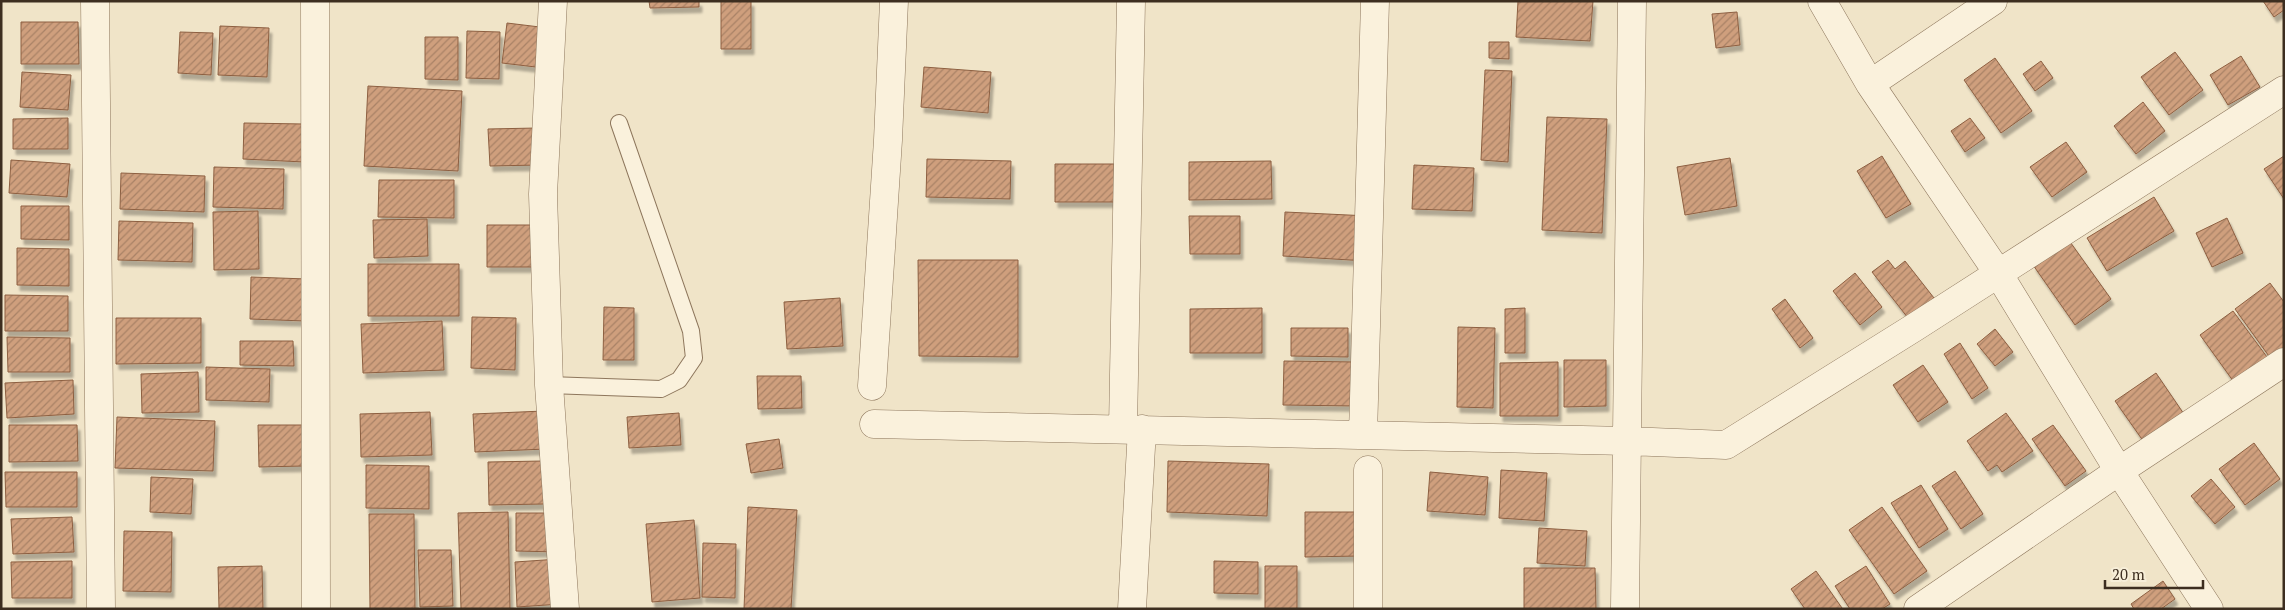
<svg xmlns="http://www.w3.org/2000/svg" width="2285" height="610" viewBox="0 0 2285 610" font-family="'PT Serif',serif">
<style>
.building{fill:url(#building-hatch);stroke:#8d5f41;filter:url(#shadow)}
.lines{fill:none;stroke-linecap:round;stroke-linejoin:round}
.lane-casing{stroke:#8d765c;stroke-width:18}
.street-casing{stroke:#8d765c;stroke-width:29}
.lane{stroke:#faf1dc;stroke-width:16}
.street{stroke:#faf1dc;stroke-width:28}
</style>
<defs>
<pattern id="building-hatch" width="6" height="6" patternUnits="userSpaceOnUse" patternTransform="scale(1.25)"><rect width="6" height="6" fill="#cf9f7d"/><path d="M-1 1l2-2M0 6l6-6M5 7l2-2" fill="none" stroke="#a98266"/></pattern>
<filter id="shadow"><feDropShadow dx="3" dy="5.5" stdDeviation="1" flood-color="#0004"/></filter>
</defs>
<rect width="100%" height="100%" fill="#f0e4c8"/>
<path class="building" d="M649,1H699V7L650,8Z
M721,1H751V49H721Z
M1518,1H1593L1590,41L1516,37Z
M2263,1H2284V10L2274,17Z
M1737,12L1740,45L1716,48L1712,14Z
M21,22H78L79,64H21Z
M507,23L548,28L544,68L502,63Z
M220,26L269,28L267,77L218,75Z
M467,31L500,32L499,79L466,78Z
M180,32L213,33L211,75L178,73Z
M425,37H458V80L425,79Z
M1489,42H1509V59L1489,58Z
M2175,52L2203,90L2169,115L2141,77Z
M2241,56L2260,87L2228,105L2210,75Z
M1995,58L2032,111L2001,133L1964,80Z
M2041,61L2053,78L2035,91L2023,74Z
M924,67L991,72L988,113L921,107Z
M1485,70L1512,71L1508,162L1481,160Z
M22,72L71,75L68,110L20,107Z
M368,86L462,91L458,171L364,166Z
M2143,102L2165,131L2136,154L2114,126Z
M1547,117L1607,119L1602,233L1542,230Z
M68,118V149H13V119Z
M1970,118L1985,138L1965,152L1951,131Z
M244,123L304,124V162L243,159Z
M537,128L539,165L490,166L488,129Z
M2066,142L2087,172L2052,197L2030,167Z
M1882,156L1911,204L1886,218L1857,171Z
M2284,156V199L2264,169Z
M1730,158L1737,206L1685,215L1677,167Z
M927,159L1011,161L1010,199L926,197Z
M11,160L70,164L67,197L9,193Z
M1271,161L1272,199L1189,200V162Z
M1055,164H1114V202H1055Z
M1414,165L1474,168L1472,211L1412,209Z
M214,167L284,169L283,209L213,207Z
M121,173L205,176L204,212L120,209Z
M379,180H454V218L378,217Z
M2154,197L2174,231L2107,271L2087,238Z
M21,206H69V240L21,239Z
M258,211L259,269L214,270L213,212Z
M1285,212L1369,216L1367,261L1283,256Z
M1189,216H1240V254H1190Z
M2227,218L2243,253L2212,267L2196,233Z
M427,219L428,256L374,258L373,220Z
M119,221L193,223L192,262L118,260Z
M487,225H539V267H487Z
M2068,239L2111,299L2075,325L2033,265Z
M17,248L69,249V286L17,285Z
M918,260H1018V357L919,356Z
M1888,260L1895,269L1905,261L1934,298L1908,318L1872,272Z
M368,264H459V316H368Z
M1855,273L1882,307L1860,325L1833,291Z
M251,277L307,279L305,321L250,319Z
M2270,283L2284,302V349L2271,359L2235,309Z
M5,295L68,296V331H5Z
M840,298L843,346L787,349L784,302Z
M1785,299L1813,338L1800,348L1772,309Z
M604,307L634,308V360H603Z
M1262,308V353H1190V309Z
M1525,308V353H1505V309Z
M2233,311L2270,361L2236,385L2200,335Z
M472,317L516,318L515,370L471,368Z
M116,318H201V363L116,364Z
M442,321L444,370L363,373L361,324Z
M1458,327L1495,328L1493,408L1457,407Z
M1291,328H1348V357L1291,356Z
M1995,329L2013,352L1995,366L1977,344Z
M7,337L70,338V372H8Z
M240,341H293L294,366L240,365Z
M1960,343L1988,388L1972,399L1944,354Z
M1564,360H1606V406L1564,407Z
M1284,361L1357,362L1356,406L1283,405Z
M1558,362V416H1500V363Z
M1923,365L1948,402L1918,422L1893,385Z
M206,367L270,369L269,402L206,400Z
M198,372L199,412L142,413L141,374Z
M2156,373L2186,417L2146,445L2115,401Z
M757,376H801L802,408L758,409Z
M73,380L74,414L7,418L5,383Z
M544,411L546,449L475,452L473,414Z
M430,412L432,455L361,457L360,414Z
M679,413L681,445L629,448L627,417Z
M2006,413L2033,451L2002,472L1997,465L1988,471L1967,441Z
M117,417L215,421L213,471L115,468Z
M9,425H77L78,461L9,462Z
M258,425H304V466L259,467Z
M2053,425L2086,471L2065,486L2032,439Z
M779,439L783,468L751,473L746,444Z
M2254,443L2280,479L2245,505L2219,469Z
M543,461L544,504L489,505L488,462Z
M1168,461L1269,464L1267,516L1167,512Z
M366,465L429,466V509L366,508Z
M1501,470L1547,473L1544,521L1499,518Z
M1955,471L1983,514L1961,529L1932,486Z
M5,472H77V507H6Z
M1430,472L1488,477L1485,515L1427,511Z
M151,477L193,479L191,514L150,512Z
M2211,479L2235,507L2215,524L2191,496Z
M1921,485L1948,529L1919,548L1891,503Z
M748,507L797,510L791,609H744Z
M1882,507L1927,571L1894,594L1849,530Z
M508,512L510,609H461L458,513Z
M1305,512H1360V556L1305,557Z
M516,513H557L558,552L516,551Z
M369,514H414L415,609H370Z
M72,517L74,552L13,554L11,519Z
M694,520L700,598L652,602L646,524Z
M1539,528L1587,531L1585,566L1537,563Z
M124,531L172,532L171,592L123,591Z
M703,543L736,544L735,598L702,597Z
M418,550H451L453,606L420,607Z
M559,559L561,604L517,607L515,562Z
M72,561V598H12L11,562Z
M1214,561L1258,562V594L1214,593Z
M262,566L263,609H219L218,567Z
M1265,566H1297V609H1265Z
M1866,566L1890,604L1882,609H1850L1835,586Z
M1524,568H1595L1596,609H1524Z
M1816,571L1842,608L1841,609H1805L1791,589Z
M2163,581L2175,599L2161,609H2134L2131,604Z"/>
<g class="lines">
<g class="lane-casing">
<path id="lane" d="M549,385L661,389L679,380L694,358L691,331L619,123"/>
</g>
<g class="street-casing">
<path id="street" d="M95,1L101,609
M315,1L316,609
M553,1L543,194L549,385L565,609
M1822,1L1870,84L1998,273L2119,471L2209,609
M1870,84L1993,1
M872,386L888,140L894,1
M874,424L1628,441L1726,445L1915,327L2284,90
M1123,428L1131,1
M1363,435L1375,1
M1368,470V609
M1132,609L1142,429
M1625,609L1632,1
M1918,609L2119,471L2284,362"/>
</g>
<use href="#lane" class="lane"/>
<use href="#street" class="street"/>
</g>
<rect width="2285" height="610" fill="none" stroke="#3d2e20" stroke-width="5"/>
<path d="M2105 580v8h98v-8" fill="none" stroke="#3d2e20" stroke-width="2.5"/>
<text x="2112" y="580" font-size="15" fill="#3d2e20" stroke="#f7eed8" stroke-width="4" paint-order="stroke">20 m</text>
</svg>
